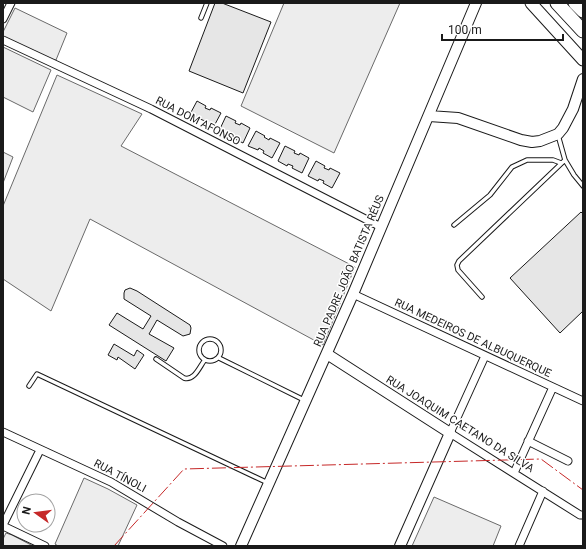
<svg xmlns="http://www.w3.org/2000/svg" width="586" height="549" viewBox="0 0 586 549" font-family="Roboto,sans-serif">
<style>
.built{fill:#ededed;stroke:#6a6a6a}
.building{fill:#e6e6e6;stroke:#1a1a1a}
.lines{fill:none;stroke-linecap:round;stroke-linejoin:round}
.lane-casing{stroke:#1a1a1a;stroke-width:5.5}
.street-casing{stroke:#1a1a1a;stroke-width:9}
.secondary-casing{stroke:#1a1a1a;stroke-width:12}
.primary-casing{stroke:#1a1a1a;stroke-width:13}
.highway-casing{stroke:#1a1a1a;stroke-width:15}
.lane{stroke:#fff;stroke-width:3.5}
.street{stroke:#fff;stroke-width:7}
.secondary{stroke:#fff;stroke-width:10}
.primary{stroke:#fff;stroke-width:11}
.highway{stroke:#fff;stroke-width:13}
.power{stroke:#c62828;stroke-width:1;stroke-dasharray:14 3 2 3;stroke-linecap:butt}
.labels{text-anchor:middle;dominant-baseline:central;stroke-width:3;stroke-linejoin:round;paint-order:stroke}
.street-label{font-size:11px;fill:#1a1a1a;stroke:#fff}
</style>
<rect width="100%" height="100%" fill="#fff"/>
<path class="built" d="M284,3H400L334,153L241,106Z
M15,8L67,33L56,60H53L6,38L3,35V32Z
M3,47L51,70L33,112L3,97Z
M57,75L142,114L121,146L355,267L323,345L90,219L51,311L3,279V206Z
M3,152L13,157L3,183Z
M84,478L108,489L137,505L118,546H58L55,544Z
M434,497L501,526L493,546H412Z
M6,533L12,535L33,546H3V539Z"/>
<path class="building" d="M215,3H222L271,22L243,93L189,71Z
M197,101L206,106L205,108L210,110L211,108L221,113L213,128L204,123L205,121L200,119L199,121L189,116Z
M226,116L236,121L235,123L240,125L241,123L250,128L243,143L233,138L234,136L229,134L228,136L219,131Z
M256,131L265,136L264,137L269,140L270,138L280,143L272,158L263,153L264,151L259,148L258,150L248,146Z
M285,146L295,151L294,153L299,155L300,153L309,158L302,173L292,168L293,166L288,164L287,166L278,161Z
M316,161L325,166L324,168L329,170L330,168L340,173L332,188L323,183L324,181L319,179L318,181L308,176Z
M581,212L583,214V311L560,333L510,278Z
M130,288L137,291L190,325L191,328L190,334L183,336L157,320L149,334L174,348L166,361L109,325L117,313L143,329L151,316L124,299V293L125,290Z
M114,344L134,356L137,350L144,355L135,369L118,357L117,360L108,355Z"/>
<g class="lines">
<g class="lane-casing">
<path id="lane" d="M201,18L207,3
M558,135L565,160L574,175L583,186
M454,225L490,195L512,167L527,160H553L561,163
M482,297L458,270L457,265L459,261L565,160
M199 350a11 11 0 1 1 22 0a11 11 0 1 1-22 0Z
M219,358L304,400
M156,359L184,378C194,381 199,368 204,361
M29,386L37,374L268,483"/>
</g>
<g class="street-casing">
<path id="street" d="M3,19L11,3
M3,40L151,109L381,227
M353,294L583,401
M485,356L450,433L580,515H583
M3,432L111,482L178,522L223,546
M528,441L568,461
M514,473L553,387
M3,525L40,450
M3,526L45,546
M519,546L543,491"/>
</g>
<g class="secondary-casing">
<path id="secondary" d="M429,116L458,118L521,140L532,142L540,141L558,134L563,128L573,109L583,79
M327,354L450,433L400,546
M241,546L353,294L476,3"/>
</g>
<g class="primary-casing">
<path id="primary" d="M531,3L583,60"/>
</g>
<g class="highway-casing">
<path id="highway" d="M557,3L583,31
M575,3L583,11"/>
</g>
<use href="#lane" class="lane"/>
<use href="#street" class="street"/>
<use href="#secondary" class="secondary"/>
<use href="#primary" class="primary"/>
<use href="#highway" class="highway"/>
<path class="power" d="M114,546L184,469L541,459L583,490"/>
</g>
<g class="labels">
<g class="street-label">
<text transform="translate(198 121) rotate(27)">RUA DOM AFONSO</text>
<text transform="translate(349 271) rotate(-67)">RUA PADRE JOÃO BATISTA RÉUS</text>
<text transform="translate(473 338) rotate(25)">RUA MEDEIROS DE ALBUQUERQUE</text>
<text transform="translate(460 424) rotate(32)">RUA JOAQUIM CAETANO DA SILVA</text>
<text transform="translate(120 476) rotate(28)">RUA TÍNOLI</text>
</g>
</g>
<rect width="586" height="549" fill="none" stroke="#1a1a1a" stroke-width="8"/>
<g transform="translate(36 513) rotate(284)"><circle r="19" fill="#ffffff" stroke="#a3a3a3"/>
<path d="M0-3L7 15L0 10L-7 15Z" fill="#c62828"/>
<text y="-6" font-size="11" font-weight="bold" text-anchor="middle" fill="#1a1a1a">N</text>
</g>
<path d="M442 34v6h121v-6" fill="none" stroke="#1a1a1a" stroke-width="2"/>
<text x="448" y="34" font-size="12" fill="#1a1a1a" stroke="#ffffff" stroke-width="3" paint-order="stroke">100 m</text>
</svg>
